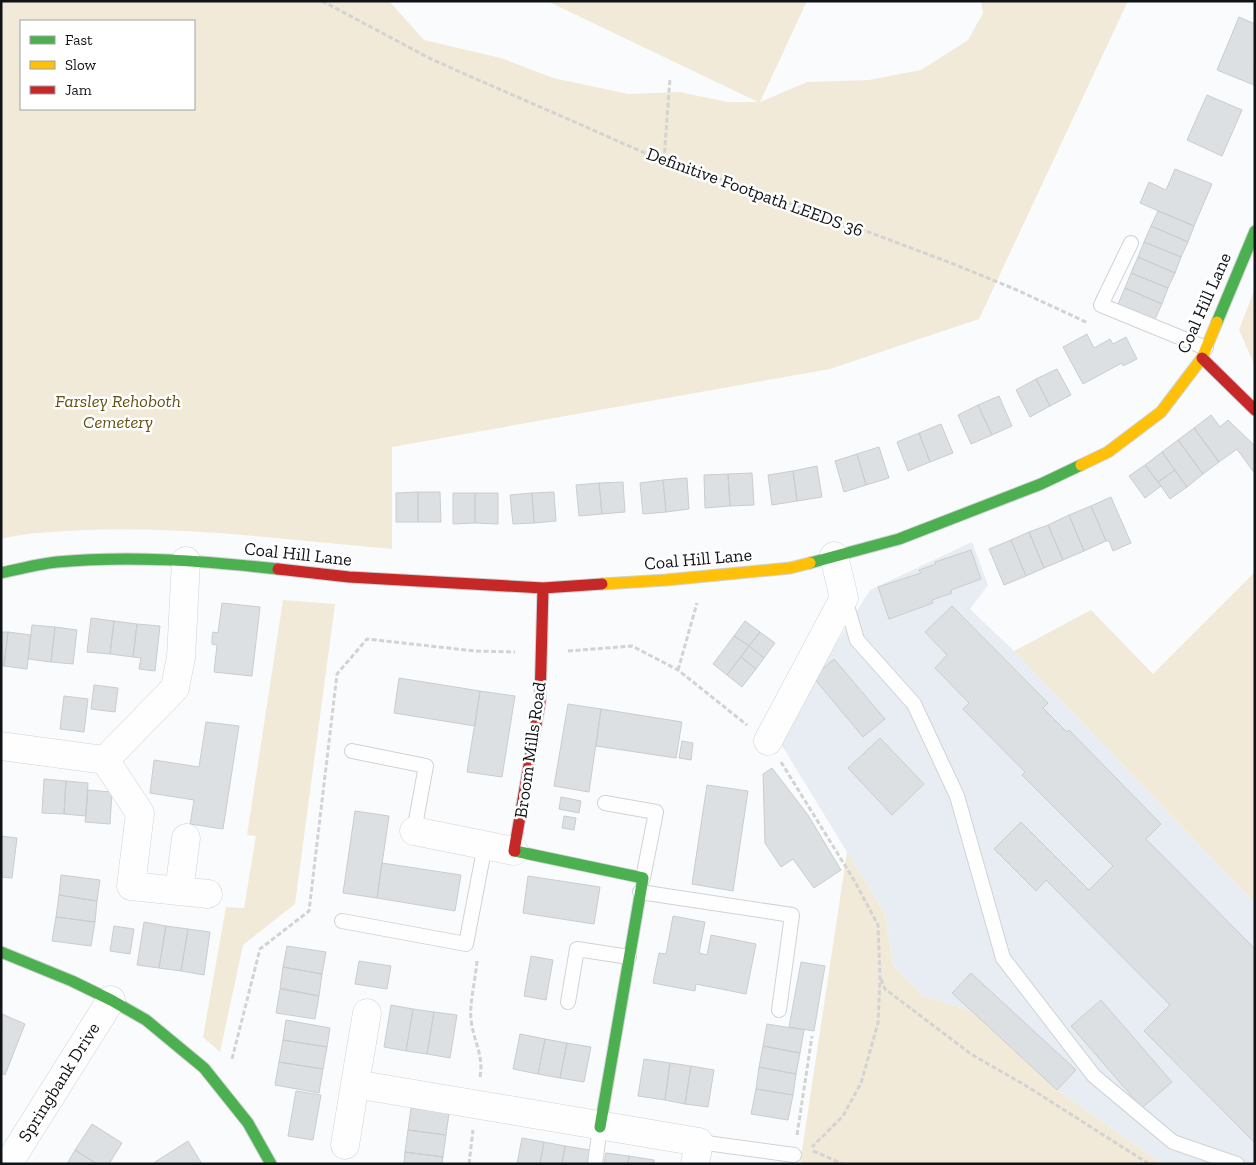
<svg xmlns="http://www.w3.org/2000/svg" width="1256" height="1165" viewBox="0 0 1256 1165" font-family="'Zilla Slab',serif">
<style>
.built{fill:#e7edf3}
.green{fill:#f2ead8;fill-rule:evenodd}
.building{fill:#dde0e3;stroke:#cacdd0}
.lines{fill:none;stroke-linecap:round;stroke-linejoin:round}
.lane-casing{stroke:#d0d3d6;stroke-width:16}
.street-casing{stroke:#d0d3d6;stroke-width:29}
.fast-casing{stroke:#d0d3d6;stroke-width:13}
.slow-casing{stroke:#d0d3d6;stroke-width:13}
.jam-casing{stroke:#d0d3d6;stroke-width:13}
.path{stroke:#d3d3d4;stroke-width:3;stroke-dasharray:5 2.5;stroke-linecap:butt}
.lane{stroke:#fefeff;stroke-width:14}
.street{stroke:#fefeff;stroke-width:28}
.fast{stroke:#4caf50;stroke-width:11}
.slow{stroke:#ffc107;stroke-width:11}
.jam{stroke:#c62828;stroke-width:11}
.labels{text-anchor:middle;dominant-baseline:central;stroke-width:5;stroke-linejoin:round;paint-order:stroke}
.street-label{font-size:18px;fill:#101316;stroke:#fff}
.park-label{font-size:18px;font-style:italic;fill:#665113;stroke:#fff}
</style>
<rect width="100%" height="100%" fill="#f9fbfd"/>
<path class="built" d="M972,542L988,585L970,609L1014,651L1255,903V1164H1162L1057,1090L971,1011L922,996L893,965L885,914L781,744L812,682L870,590Z"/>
<path class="green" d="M1,1H389L424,40L501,58L553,78L628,94L679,92L728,102H758L547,1H807L760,102L807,82L869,80L921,70L968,40L983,13L981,1H1128L979,319L830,369L392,447V549C290,540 186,526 84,530C56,532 28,532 1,539ZM194,21V109H21V21Z
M1255,288V366L1239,330Z
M1255,572V903L1014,651L1091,610L1153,674Z
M283,600L335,604L295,904L243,945L220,1052L203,1037L226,907L244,908L256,836L247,835Z
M847,852L885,914L893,965L922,996L971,1011L1057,1090L1162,1164H800Z"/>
<path class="building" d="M1239,17L1255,24L1254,85L1217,70Z
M1207,95L1242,110L1222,156L1187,140Z
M1175,169L1212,184L1194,226L1140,203L1149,182L1166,190Z
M1158,211L1194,226L1188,242L1151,226Z
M1151,226L1188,242L1181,257L1144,242Z
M1144,242L1181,257L1175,273L1138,257Z
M1138,257L1175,273L1168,288L1131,273Z
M1131,273L1168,288L1162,304L1125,288Z
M1125,288L1162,304L1155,319L1118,304Z
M1087,334L1094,348L1110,339L1113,344L1126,337L1137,359L1123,366L1122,363L1083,384L1063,347Z
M1057,369L1071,395L1050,406L1036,379Z
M1036,379L1050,406L1030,417L1016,390Z
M999,396L1012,426L992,435L978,405Z
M978,405L992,435L971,444L958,415Z
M1211,415L1220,427L1228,420L1255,446V474L1237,449L1219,462L1194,428Z
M941,424L953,453L930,462L919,433Z
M1194,428L1219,462L1203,474L1178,440Z
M919,433L930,462L908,471L897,442Z
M1178,440L1203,474L1187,487L1162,452Z
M879,447L889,478L866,485L857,454Z
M1162,452L1175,470L1158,482L1145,465Z
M857,454L866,485L844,492L835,461Z
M1145,465L1161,486L1145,498L1129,476Z
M817,466L822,497L797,501L793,471Z
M1175,470L1187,487L1170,499L1158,482Z
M793,471L797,501L772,505L768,475Z
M752,473L754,505L730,506L728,474Z
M728,474L730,506L705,508L704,475Z
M687,478L689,509L666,512L663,480Z
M663,480L666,512L643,514L640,483Z
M623,482L625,512L602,514L599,483Z
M599,483L602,514L579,516L576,485Z
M418,492V522H396V493Z
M418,492H440L441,522H418Z
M554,492L556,521L534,523L532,493Z
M453,493H475V523L453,524Z
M475,493H498V524L475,523Z
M532,493L534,523L513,524L510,495Z
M1111,497L1131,543L1113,551L1109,541H1106L1091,506Z
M1091,506L1106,541L1084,551L1069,515Z
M1069,515L1084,551L1063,560L1048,525Z
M1048,525L1063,560L1044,568L1029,532Z
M1029,532L1044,568L1026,576L1011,540Z
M1011,540L1026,576L1004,585L989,549Z
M971,550L981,579L951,590L952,593L932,600L933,603L889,619L878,587L921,573L919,570L936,564L935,562Z
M222,603L260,607L252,676L214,672L217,645L212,644V637L213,632L218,633Z
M952,606L1048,703L1043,708L1067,732L1069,730L1161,824L1146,839L1255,949V1143L1144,1031L1170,1005L1046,880L1036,891L994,849L1021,822L1089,890L1113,866L1022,775L1025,772L963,709L969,703L935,668L947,655L925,632Z
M91,618L114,621L110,654L87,652Z
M114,621L137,624L133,657L110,654Z
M745,621L760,632L749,646L734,636Z
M137,624L160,626L155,671L139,669L141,658L133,657Z
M32,625L55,627L51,662L28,659Z
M55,627L77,630L73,664L51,662Z
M1,632H8L4,666H1Z
M8,632L31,635L27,669L4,666Z
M760,632L775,643L764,658L749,646Z
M734,636L749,646L727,675L713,664Z
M749,646L764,658L756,669L741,657Z
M741,657L756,669L742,687L727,675Z
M834,659L885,719L863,737L813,677Z
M399,678L480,691L475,726L394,713Z
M94,685L118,688L115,712L91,709Z
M480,691L515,696L502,777L467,772Z
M64,696L88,699L84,732L60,729Z
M568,704L601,709L589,792L554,786Z
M601,709L682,722L676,758L596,746Z
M206,722L239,726L223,829L190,824L194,800L150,793L154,760L199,767Z
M880,738L924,784L892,815L848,768Z
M682,741L693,743L691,760L679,758Z
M772,768L808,815L841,870L814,888L793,859L781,867L765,843L763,774Z
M44,779L66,781L64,814L42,813Z
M66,781L88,783L86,816L64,814Z
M707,785L748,791L733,891L692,884Z
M88,790L112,792L110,824L85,822Z
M561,797L581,801L579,813L559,809Z
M355,811L389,816L377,898L343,893Z
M564,816L576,818L574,830L562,828Z
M1,836L17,838L12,878L1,877Z
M382,863L461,875L455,911L377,898Z
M61,875L100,880L97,901L59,895Z
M528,876L600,887L594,924L523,913Z
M59,895L97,901L95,922L56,917Z
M673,916L705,922L699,953L707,955L711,935L756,944L746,994L696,984L695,991L653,983L659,953L666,954Z
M56,917L95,922L91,946L52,941Z
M144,922L166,926L159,968L137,965Z
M114,926L134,929L130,954L110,951Z
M166,926L188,929L181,971L159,968Z
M188,929L210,932L204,975L181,971Z
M287,946L326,952L322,974L283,967Z
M531,956L553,960L546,1000L524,996Z
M359,961L391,966L387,989L355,984Z
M801,962L825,966L814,1031L789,1027Z
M283,967L322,974L319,996L280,988Z
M971,973L1076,1070L1057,1090L952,993Z
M280,989L319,996L315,1019L276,1013Z
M1101,1000L1172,1082L1142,1108L1071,1026Z
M391,1005L413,1009L406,1051L384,1047Z
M413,1009L434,1012L427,1054L406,1051Z
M434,1012L457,1015L450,1058L427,1054Z
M2,1014L25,1024L5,1075L1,1073Z
M286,1020L330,1028L327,1047L283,1040Z
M767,1024L804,1030L800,1053L763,1046Z
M520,1034L545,1039L538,1074L513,1069Z
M545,1039L567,1043L560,1078L538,1074Z
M283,1040L327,1047L323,1069L279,1062Z
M567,1043L591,1047L584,1082L560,1078Z
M763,1046L800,1053L796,1074L759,1067Z
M644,1059L670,1063L665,1100L638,1096Z
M279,1062L323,1069L319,1093L275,1085Z
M670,1063L691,1066L685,1104L665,1100Z
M691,1066L714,1070L708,1107L685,1104Z
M759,1067L796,1074L793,1095L756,1089Z
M756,1089L793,1095L788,1120L751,1114Z
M296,1091L321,1095L313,1140L288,1136Z
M411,1108L449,1113L446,1135L408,1130Z
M92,1124L122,1143L109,1164H97L75,1150Z
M408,1130L446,1135L443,1157L405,1152Z
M522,1138L544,1142L540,1164H517Z
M188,1141L202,1164H156L155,1162Z
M544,1142L565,1146L562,1164H540Z
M565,1146L590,1150L587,1164H562Z
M75,1150L97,1164H67Z
M405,1152L443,1157L442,1164H404Z
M606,1153L629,1156L628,1164H604Z
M629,1156L654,1160V1164H628Z"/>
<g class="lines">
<g class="lane-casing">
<path id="lane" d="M1131,243L1101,305L1206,348
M845,599L857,640L914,704L957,796L1003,958L1094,1076L1173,1142L1237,1164
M352,751L426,766L414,831
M605,803L656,812L643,878
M640,892L792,915L779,1010
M342,921L466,944L485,845
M568,1002L577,949L629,957
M699,1142L794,1155
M595,1164L600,1127"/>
</g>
<g class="street-casing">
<path id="street" d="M768,741L844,598L834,556
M1,746L105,760L175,688L181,657L186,561
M105,760L140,813L131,886L208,894
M414,831L514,851
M179,891L186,838
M355,1084L367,1013
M345,1145L355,1084L699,1142L695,1164
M8,1164L111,1000"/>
</g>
<g class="fast-casing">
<path id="fast" d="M1217,322L1255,231
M810,563L899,539L1041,484L1081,465
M1,573C19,569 38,564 57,562C131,555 205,561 278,569
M515,851L643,878L600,1127
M1,952L72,981L111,1000L146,1020L204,1068L248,1123L271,1164"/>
</g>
<g class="slow-casing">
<path id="slow" d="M1081,465L1108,452L1161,412L1202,358L1217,322
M602,584L666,580L790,568L810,563"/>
</g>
<g class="jam-casing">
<path id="jam" d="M1202,358L1255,410
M278,569L349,577L543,588L602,584
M515,851H514L540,702L543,588"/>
</g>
<path class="path" d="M322,1L433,60L652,156L818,213L951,263L1017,290L1088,323
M664,160L670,78
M568,651L632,646L678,670L747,725
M678,670L697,603
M781,762L854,880L878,925L880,978L878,1023L861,1083L843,1116L812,1147
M477,961C476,976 469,1006 471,1019C473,1041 484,1054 480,1077
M881,979L885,989L971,1054L1028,1087L1149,1164
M232,1059L260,949L309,911L337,674L367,639L475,651L515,652
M797,1135L812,1036
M813,1151L843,1164
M469,1164L473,1130"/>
<use href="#lane" class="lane"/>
<use href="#street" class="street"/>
<use href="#fast" class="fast"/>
<use href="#slow" class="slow"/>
<use href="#jam" class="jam"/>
</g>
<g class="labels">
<g class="street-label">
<text transform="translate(755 192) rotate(20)">Definitive Footpath LEEDS 36</text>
<text transform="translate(1204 303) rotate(-66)">Coal Hill Lane</text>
<text transform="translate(298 554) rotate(6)">Coal Hill Lane</text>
<text transform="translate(698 559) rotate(-5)">Coal Hill Lane</text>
<text transform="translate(530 750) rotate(-82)">Broom Mills Road</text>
<text transform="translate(59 1082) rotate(-58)">Springbank Drive</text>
</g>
<g class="park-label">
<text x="118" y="401">Farsley Rehoboth<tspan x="118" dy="21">Cemetery</tspan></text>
</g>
</g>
<rect width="1256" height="1165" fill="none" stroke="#101316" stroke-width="5"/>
<rect x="20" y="20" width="175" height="90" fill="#ffffff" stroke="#9fa1a2"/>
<rect x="30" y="36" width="25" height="8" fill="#4caf50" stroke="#9fa1a2"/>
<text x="65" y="45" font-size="15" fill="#101316">Fast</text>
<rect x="30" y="61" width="25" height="8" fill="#ffc107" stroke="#9fa1a2"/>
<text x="65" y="70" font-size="15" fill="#101316">Slow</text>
<rect x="30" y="86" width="25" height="8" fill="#c62828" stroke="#9fa1a2"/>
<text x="65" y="95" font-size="15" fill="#101316">Jam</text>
</svg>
